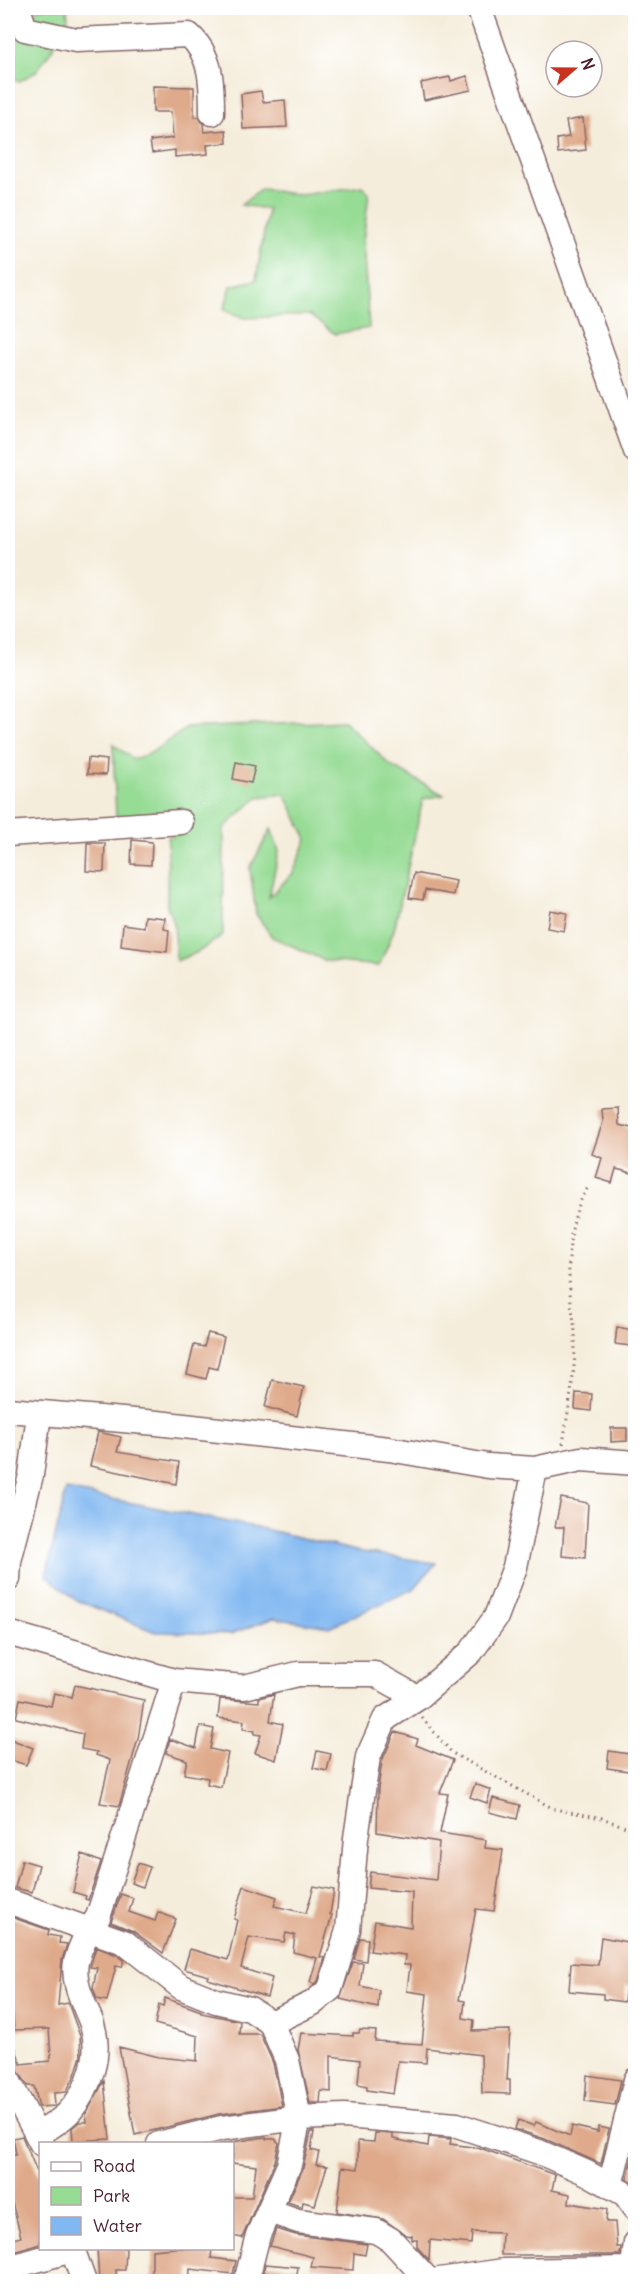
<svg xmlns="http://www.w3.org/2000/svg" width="643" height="2289" viewBox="0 0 643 2289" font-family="Delius,sans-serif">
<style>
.green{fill:#97dc95;stroke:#707e60;stroke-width:1.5}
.water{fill:#81b8f1;stroke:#666c8e;stroke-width:1.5}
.building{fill:#dfaa8b}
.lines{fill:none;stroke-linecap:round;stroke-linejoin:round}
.minor-casing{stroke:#866769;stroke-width:27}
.path{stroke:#866769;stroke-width:3;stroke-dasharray:1.5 4.5;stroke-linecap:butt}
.minor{stroke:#fff;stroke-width:24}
</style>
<rect width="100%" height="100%" fill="#fff"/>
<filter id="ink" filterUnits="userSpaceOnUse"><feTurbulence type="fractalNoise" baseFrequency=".0167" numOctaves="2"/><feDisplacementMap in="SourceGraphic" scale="12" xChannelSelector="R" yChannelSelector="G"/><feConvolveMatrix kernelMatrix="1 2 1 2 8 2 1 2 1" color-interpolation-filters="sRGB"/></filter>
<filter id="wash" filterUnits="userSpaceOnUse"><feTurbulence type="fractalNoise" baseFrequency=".008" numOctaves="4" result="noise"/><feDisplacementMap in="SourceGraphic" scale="24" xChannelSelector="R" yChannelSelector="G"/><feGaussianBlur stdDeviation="1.35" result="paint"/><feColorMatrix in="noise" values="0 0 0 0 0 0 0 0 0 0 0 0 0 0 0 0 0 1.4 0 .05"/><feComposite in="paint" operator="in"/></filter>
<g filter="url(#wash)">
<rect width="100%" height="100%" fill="#f5eddb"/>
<path class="green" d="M8,8H23L33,12L40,8H67L68,20L52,49L36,72L20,81L12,78L8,128Z
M363,186L369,193L363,242L369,328L335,334L309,315L244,318L224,309L231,286L256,280L268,209L241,205L261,189L301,195Z
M344,721L391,766L444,795L423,799L394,930L379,966L326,961L272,937L256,914L250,868L271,829L279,851L269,897L293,873L307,839L285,794L258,797L224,828L223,935L198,952L176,961L174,923L167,906L168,837L185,832L116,817L113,744L133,759L149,754L187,728Z"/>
<path class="water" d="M66,1490L260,1528L356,1551L436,1563L414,1589L329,1627L274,1618L231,1634L155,1632L76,1600L46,1575Z"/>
<g id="blocks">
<path class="building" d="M467,76L471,90L424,100L421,83L450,77L451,81Z
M153,86L194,87V117H199L203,124L204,132L226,130L227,143L207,145L208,154L175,157V150L152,153L150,141L173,138L171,112H153Z
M261,91L263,102L285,100L287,127L243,129L241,94Z
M583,118L586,150L558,153L557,139L569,137L566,121Z
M88,758L107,760L106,775L87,774Z
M236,762L255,766L251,783L233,779Z
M132,840L152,842L151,865L131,864Z
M87,843H105L104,872L86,871Z
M414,873L456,881L453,895L425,890L423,900L409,898Z
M550,910L567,913L564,931L547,928Z
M145,916L165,918L164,929L169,930L167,952L121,946L123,924L144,927Z
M618,1108L619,1125L636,1129V1174L616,1169L612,1183L596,1178L602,1158L592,1154L603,1122L602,1109Z
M617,1327L633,1330L631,1346L615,1344Z
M208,1333L224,1337L217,1369L209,1367L206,1379L187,1374L194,1345L204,1347Z
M272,1380L304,1387L297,1416L265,1407Z
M576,1393L592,1394L591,1411L575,1409Z
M611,1428H627V1441L611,1442Z
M98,1432L121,1437L117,1452L179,1462L176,1484L90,1466Z
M561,1498L588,1503L585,1558L562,1556L564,1527H555Z
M75,1685L144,1700L138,1739L119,1806L100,1803L110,1760L96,1755L97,1752L81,1749L83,1734L16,1718L20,1699L51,1706L54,1693L72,1697Z
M274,1694L270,1721L283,1724L276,1760L255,1753L261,1735L254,1734L255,1731L243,1729L244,1721L218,1718L220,1699L259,1702V1698Z
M200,1726L214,1729L210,1749L228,1753L221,1787L207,1784L208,1778L184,1774L187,1760L166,1753L170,1739L196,1748Z
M395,1732L418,1739L416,1745L453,1760L440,1793L448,1794L440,1833L486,1840L485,1848L503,1850L494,1911L476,1909L459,2000L465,2001L463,2018L474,2020L473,2031L510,2030L507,2080H510V2094L482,2093L481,2055L427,2048L426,2063L398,2061L393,2094L367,2090V2086L358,2084L360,2060L331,2056V2092L321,2091L320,2103H310L298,2050L301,2033L353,2036V2033H359L360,2030L376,2031L375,2041L422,2044L427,1994L407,1991L410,1965H404L405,1955L370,1951L375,1921L411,1927L412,1892L368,1888L370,1872L436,1880L439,1842L377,1832L378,1789L382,1761Z
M8,1738L33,1748L26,1765L8,1759Z
M317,1751L331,1754L327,1771L313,1768Z
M609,1751L636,1755V1772L607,1768Z
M475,1784L491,1790L487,1803L470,1797Z
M493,1798L520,1805L517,1819L489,1812Z
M82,1854L101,1862L88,1900L85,1899L86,1896L73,1892Z
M22,1860L39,1865L32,1892L15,1888Z
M138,1863L150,1867L143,1887L131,1883Z
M244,1886L277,1897L274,1906L306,1913L314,1886L334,1890L330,1914L332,1915L320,1957L325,1958L318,1981L314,1984L310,1982L317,1958L293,1952L295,1935L286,1933L284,1942L249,1937L241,1968L272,1978L267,1997L208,1979L209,1976L184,1969L190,1949L228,1960L237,1920L234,1919Z
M121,1894L133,1898L129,1912L155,1921L158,1912L176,1919L163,1953L133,1931L111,1922Z
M8,1916L49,1930L48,1935L60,1937L59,1943L67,1944L62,1960L58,2005L68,2003L80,2036L81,2056L75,2075L66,2092L54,2093L55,2106L39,2107L34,2086H28L16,2068L8,2066V2032H10L21,2064L50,2061L51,2056L49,2029L14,2030L11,1997L8,1996Z
M601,1937L633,1943L632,1952H636V1975L631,1974V1986L626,1985L624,2002L603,1999V1994L569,1991L571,1963L598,1965Z
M360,1938L368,1939L366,1961L354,1959Z
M96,1947L117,1955L124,1960L122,1967L116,1966L107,2001L97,1999L93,1988L97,1968L90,1967Z
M353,1962L363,1963L360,1986L379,1990L378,2008L340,1999Z
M165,1998L201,2011V2013L240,2021L239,2034H260L273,2063L282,2106L219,2114L135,2135L119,2047L159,2057L197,2061L198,2036L155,2024L159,2005L163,2006Z
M587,2075L621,2080L615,2105L585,2101Z
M104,2081L110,2139L73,2141L72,2128L79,2122H87L86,2114Z
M518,2120L534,2126L536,2122L570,2136L572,2126L598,2132V2127L609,2129L601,2164L545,2139L515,2129Z
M311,2132H314L311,2150L319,2152L316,2165L327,2166L315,2205L303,2202L302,2207L288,2202L303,2168Z
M375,2133L393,2134V2139L428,2146L429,2137L451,2139L450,2144L480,2148L555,2175L552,2190L570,2194L569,2203L607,2209L606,2222H615L617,2247H621L620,2255H501L502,2233L472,2232L471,2244L430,2240L429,2260L417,2247V2240H412V2236L406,2235L383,2219L337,2212L342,2167L358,2169V2141L374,2142Z
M22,2136L40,2179V2244L10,2253L8,2240L21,2237L8,2187V2155L16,2154L13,2138Z
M266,2137V2139H275L279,2143L275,2161L242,2238L232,2236V2197H252L256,2166L232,2163L234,2144H219Z
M636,2142V2185L627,2179Z
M276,2229L296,2235L367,2244L365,2255L354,2253L353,2270L311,2267L313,2257L270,2246Z
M97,2248H126L125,2270H116L117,2282H99Z
M175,2248H212L211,2258L236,2261L233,2274L190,2269L189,2282L152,2280V2250Z
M265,2264L298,2267L296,2282H261Z"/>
</g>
</g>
<g filter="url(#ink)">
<use href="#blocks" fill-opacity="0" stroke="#866769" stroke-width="1.5"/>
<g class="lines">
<g class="minor-casing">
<path id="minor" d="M18,8L25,29L76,40L189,35C212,56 212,83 212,113
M479,8L636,451
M8,834L181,822
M8,1410L157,1423L389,1449L488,1466L535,1469L581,1459L636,1463
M8,1579L9,1561L31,1475L39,1414
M8,1633L174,1681L244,1687L298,1674H375L418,1698
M8,1901L124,1942L181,1987L216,2001L250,2009L271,2023L287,2060L299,2118L289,2165L258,2235L246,2282
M271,2023L313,2003L330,1989L348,1930L356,1838L368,1757L385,1719L418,1698L471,1652L496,1617L515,1567L535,1469
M8,2080L42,2144
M38,2135C49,2127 63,2120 71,2110C90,2087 102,2054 92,2024C85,2005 72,1984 76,1962C80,1946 88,1930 98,1917L174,1681
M159,2144L222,2128L299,2118L344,2116L457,2125L539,2152L587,2173L625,2194L636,2209
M610,2186L636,2080
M269,2211L298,2221L376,2231L391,2240L429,2281
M72,2248L84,2282
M8,2268L72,2250
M425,2282L504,2271L632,2269
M631,2282L636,2243"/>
</g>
<path class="path" d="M563,1444C568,1410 575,1377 575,1343C576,1325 571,1309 570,1292C567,1258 569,1214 589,1186
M422,1718L452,1753L554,1809L602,1818L636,1831"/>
<use href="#minor" class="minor"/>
</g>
</g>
<rect width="643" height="2289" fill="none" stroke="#fff" stroke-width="30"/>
<rect x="39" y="2142" width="195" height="108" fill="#ffffff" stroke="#b7a5aa" stroke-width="1.5"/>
<rect x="51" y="2162" width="30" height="9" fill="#ffffff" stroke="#b7a5aa" stroke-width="1.5"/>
<text x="93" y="2172" font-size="18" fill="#4a1f2b">Road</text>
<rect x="51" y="2187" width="30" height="18" fill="#97dc95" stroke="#b7a5aa" stroke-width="1.5"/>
<text x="93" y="2202" font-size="18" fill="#4a1f2b">Park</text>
<rect x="51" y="2217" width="30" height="18" fill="#81b8f1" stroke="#b7a5aa" stroke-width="1.5"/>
<text x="93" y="2232" font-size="18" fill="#4a1f2b">Water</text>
<g transform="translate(574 69) rotate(70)"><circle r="28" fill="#ffffff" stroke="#b7a5aa" stroke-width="1.5"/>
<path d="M0-4.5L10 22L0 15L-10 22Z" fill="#c8321e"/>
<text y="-9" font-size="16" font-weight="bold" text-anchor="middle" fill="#4a1f2b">N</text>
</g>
</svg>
